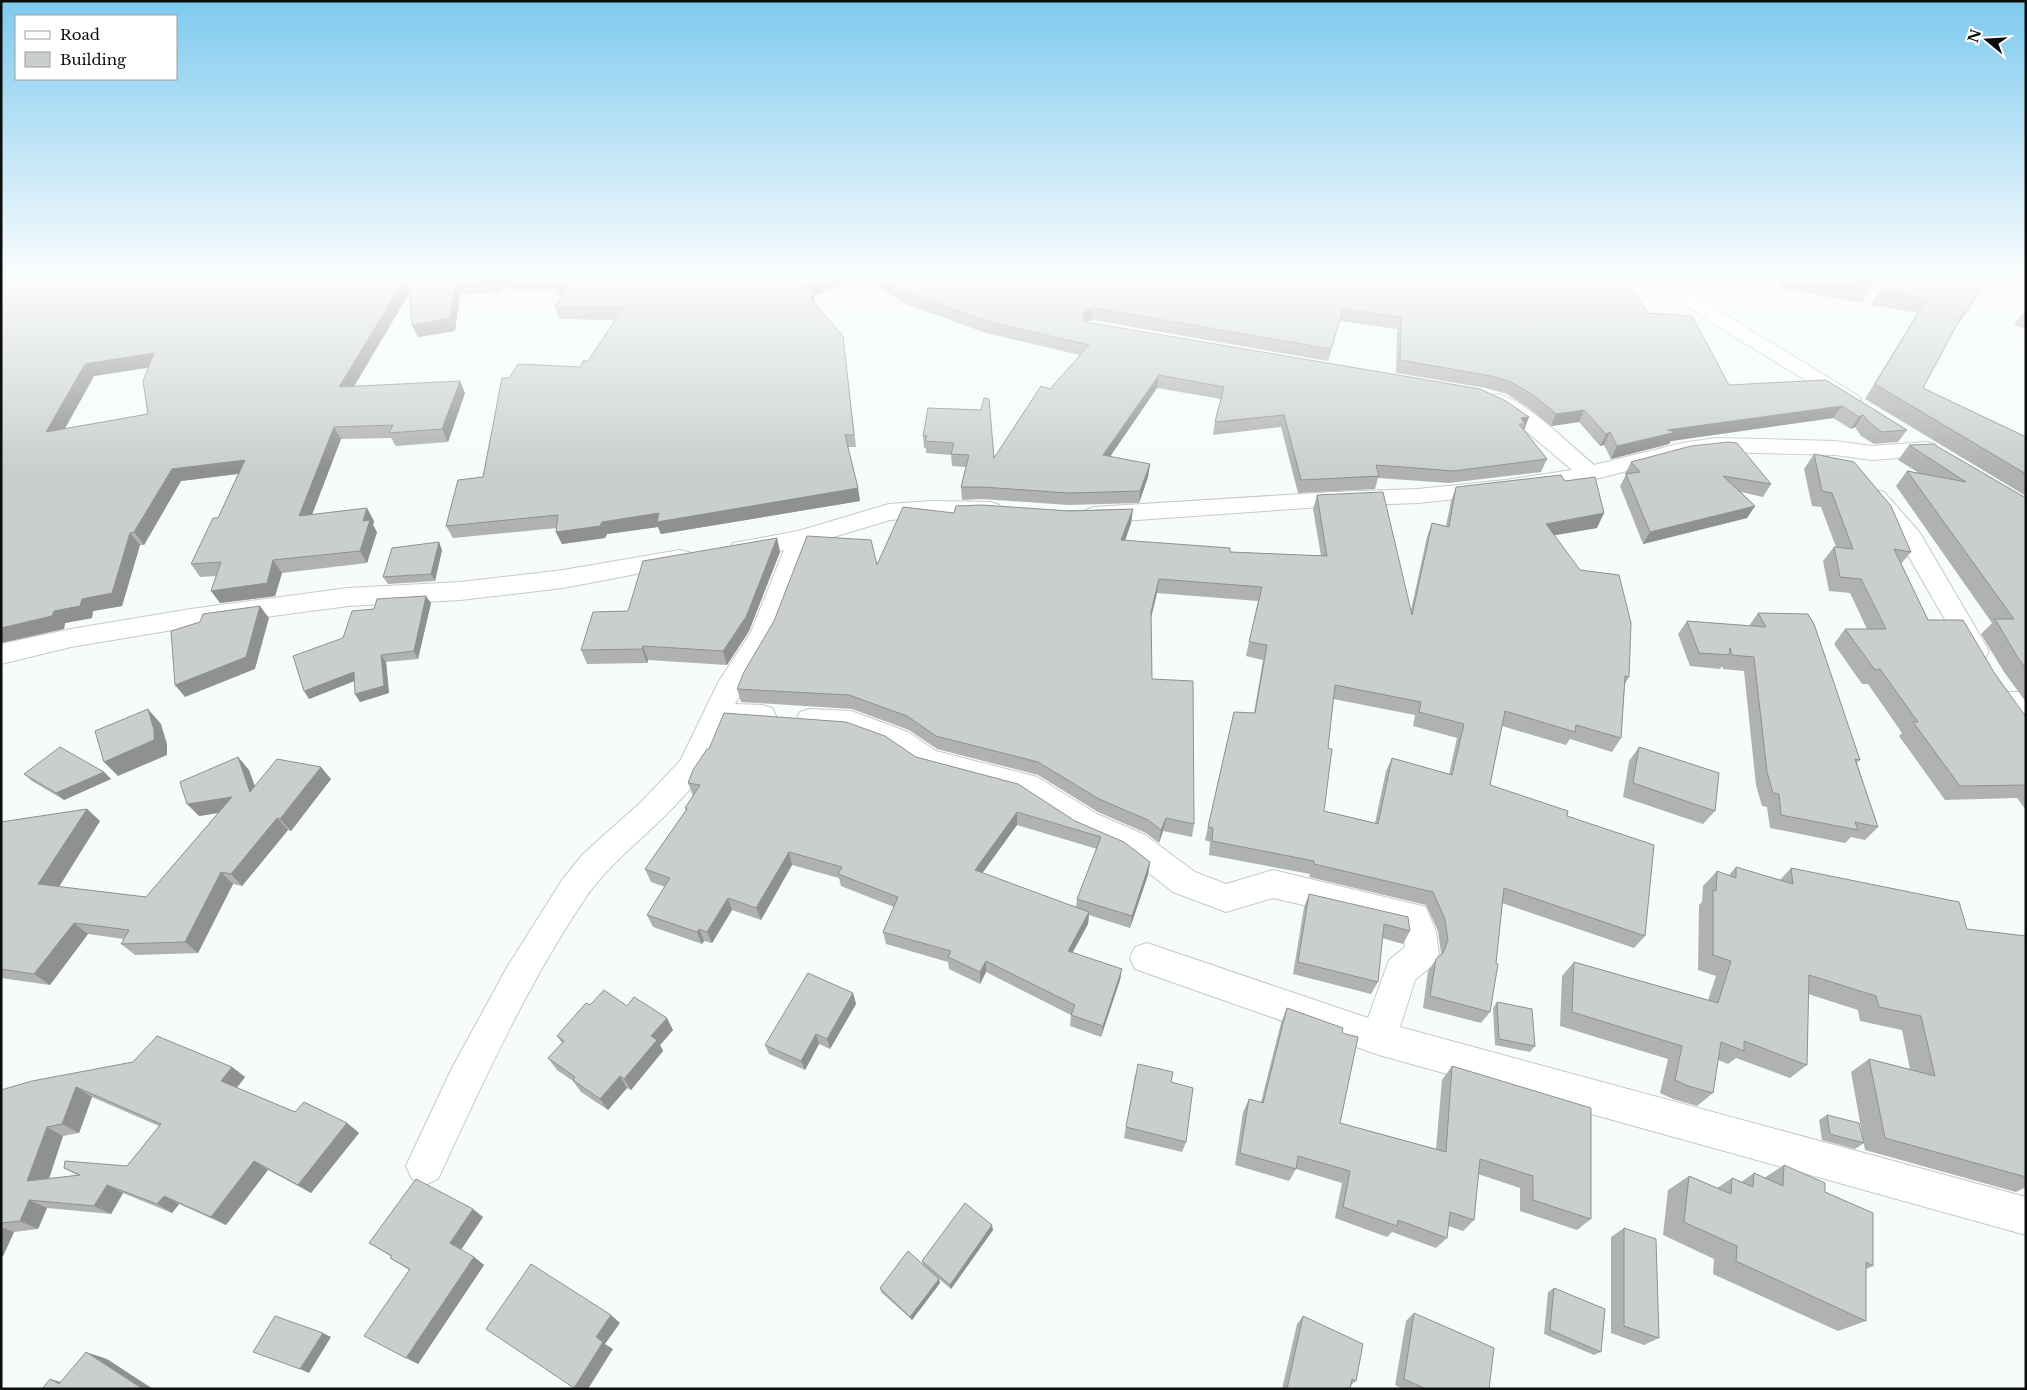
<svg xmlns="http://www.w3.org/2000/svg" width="2027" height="1390" viewBox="0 0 2027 1390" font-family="'Libre Baskerville',serif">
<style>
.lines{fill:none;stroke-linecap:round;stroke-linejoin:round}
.minor-casing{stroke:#c5c9ca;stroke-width:2}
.minor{fill:#fff;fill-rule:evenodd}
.wall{fill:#afb1b2;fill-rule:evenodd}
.shaded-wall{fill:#8e9091}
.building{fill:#cbcecf;stroke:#8e9091;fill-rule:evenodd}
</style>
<rect width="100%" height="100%" fill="#f7fbfb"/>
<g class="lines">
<g class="minor-casing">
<path id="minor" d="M1649,277H1670L1734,320L1857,395L1861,399L1857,403L1850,405L1843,403L1720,328L1651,281Z
M1498,394C1527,401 1570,445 1594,465L1682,443L1716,438L1835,441L1872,446L1927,442L1935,444L1938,449L1935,454L1927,456L1872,460L1835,455L1716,452L1682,457L1576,484L1506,494L1418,503L1334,506L1094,523L1086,520L1082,515L1086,510L1094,507L1334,492L1418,489L1506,480L1572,470L1513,420L1491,404L1487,400L1491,396Z
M1876,490L1884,492L1920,533L1989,651L1985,658L1976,661L1967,658L1901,543L1864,497L1868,492Z
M932,501L991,502L999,505L1003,510L999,515L991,518L932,517L890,520L810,544L776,634L735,704L762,705L772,708L776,716L772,724L762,727L725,724C718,742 712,760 701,776C696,784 688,791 681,799C650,834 610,861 584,900C526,987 482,1084 438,1179L425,1185L412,1179L406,1166L412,1153L451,1070L506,969L562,880L583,854L641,802L680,761L719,681L751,632L784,550L742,557L733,555L730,549L733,543L798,531L889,504Z
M680,550L689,552L692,558L689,564L563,588L460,600L348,606L191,627L71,647L1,664V644L71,629L191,609L348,588L460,582L563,570Z
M2009,692H2026V713L2009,714L1999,710L1995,703L1999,696Z
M810,709L851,711L908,732L936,751L1037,777L1097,814L1145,835L1195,872L1226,884L1273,870L1426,907L1436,932L1439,953L1434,964L1415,980L1400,1027L2026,1197V1235L1379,1055L1135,969L1130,958L1135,947L1147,943L1368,1018L1389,960L1405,947L1403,928L1273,898L1226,912L1173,892L1123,853L1075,832L1019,795L918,768L888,748L849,733L810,731L800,728L796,720L800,712Z"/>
</g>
<use href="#minor" class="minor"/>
</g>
<path class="wall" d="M1,277H857L813,296L815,304L843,336L856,447H848L858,488L860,501L661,534L658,527L607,534L605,538L562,544L556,532L557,528L453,538L446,526L483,477L509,378L581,367L588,361L615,320L559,319L555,307L561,296H557L554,289L518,291L502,287L501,292L460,295L455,331L418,337L412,325L409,293L353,387L465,393L448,442L396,446L391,438L341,439L312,514L374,521L373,525L377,532L367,563L282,573L275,596L220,603L216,576L200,577L191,564L218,518L238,474L181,481L144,545H140L122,606L93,611L92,618L65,623L64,629ZM148,368V414L64,429L94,376Z
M862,277H1623L1648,313L1729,385L1826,380L1907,430L1898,442L1874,444L1861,436L1855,427L1851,429L1833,418L1671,441L1669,444L1611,459L1604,445L1600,446L1579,422L1551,426L1530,409L1507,394L1486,388L1396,373L1397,329L1340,321L1328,361L1092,320L1087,322L1529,417L1524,430L1547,459L1541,472L1449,483L1378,478L1375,489L1298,493L1281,427L1213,435L1215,422L1221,399L1157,388L1110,457L1150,464L1148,477L1139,503L1068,505L982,499L962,500L961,487L966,467L952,466L951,455L926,453V448H924L923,436L928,408L994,458L1050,389L1080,355L986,333L906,304Z
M1780,277H1875V282L1862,303L1780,288Z
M1890,277L1967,312L1957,326L1923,388L2026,437V496L1865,399L1917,313L1871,305L1880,291Z
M2026,309V329L2014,325Z
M1909,445L2026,498V702L2004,672L1981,634L1992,623L1896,486L1907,471L1919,473L1898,460Z
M1691,446L1771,484L1763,497L1741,492L1755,506L1747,518L1643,544L1620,486L1626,475L1625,474L1631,462Z
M1814,454L1911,552L1901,564L1928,620L1995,674L2026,717V810L2017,798L1945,800L1899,736L1902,733L1868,684H1862L1834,644L1845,629H1867L1850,593L1829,591L1823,561L1834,547H1836L1821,507L1812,506L1804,469Z
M1456,487L1597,528L1554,535L1629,677L1625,684L1621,738L1612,752L1570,739L1566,745L1502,726L1490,785L1567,816L1645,936L1634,948L1502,903L1490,1012L1481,1023L1423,1008L1428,971L1436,959L1440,956L1441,953L1438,931L1426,905L1309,877L1310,874L1209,855L1210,842L1205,840L1234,712L1254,713L1263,660L1246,656L1258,601L1157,593L1151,618L1152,679L1194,824L1192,837L1163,831L1159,843L1146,833L1098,812L1038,775L937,749L909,730L852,709L741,702L737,689L877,565L954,513L1133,509L1131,523L1125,541L1230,552L1321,556L1313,509L1317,495L1411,610L1427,537L1432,523L1446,526L1451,501ZM1333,699L1415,715L1413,726L1457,738L1449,774L1392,758L1386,771L1375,823L1324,811L1328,748Z
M777,538L780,552L749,631L727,665L648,660L647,663L587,664L581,650L628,611Z
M442,550L435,581L388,584L383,577Z
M431,603L418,659L386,662L389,693L360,702L355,694V681L309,699L343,638Z
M1758,613L1860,760L1857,763L1878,827L1865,840L1851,837L1845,843L1770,828L1767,807L1762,806L1756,785L1744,671L1723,669L1722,666L1720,669L1690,666L1678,634L1687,621L1749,626Z
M1639,747L1715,811L1703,824L1623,797L1629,761Z
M238,757L249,770L255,786L331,779L291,831L288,830L242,886L233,884L198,953L135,955L121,944L124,939L88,934L50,985L1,978V822L87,809L100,821L59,887L146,897L218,813L199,816Z
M916,757L1075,821L1150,862L1148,875L1130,928L1089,915L1088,924L1072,953L1122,969L1120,980L1101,1037L1070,1026L1071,1015L986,972L980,984L949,969L948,962L886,944L883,932L894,907L841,886L839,878L792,865L761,920L732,910L712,943L704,941L702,944L653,927L647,915L665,887L651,882L645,869L686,810L685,808L693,796L688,783ZM1017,825L1097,849L1077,899L1076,908L982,873Z
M104,772L111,779L64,800L32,781L24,774Z
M1736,867L1780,880L1791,868L1967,929L2026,936V1187L2016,1192L1865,1150L1851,1072L1869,1059L1910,1069L1902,1030L1860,1021L1858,1010L1808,994L1807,1065L1790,1078L1736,1058L1728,1064L1718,1060L1713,1093L1697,1106L1673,1099L1660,1093L1668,1059L1560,1026L1562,976L1574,962L1708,1000L1716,976L1698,970L1699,905L1702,902L1703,886L1717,871L1729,875Z
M1309,894L1410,931L1403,944L1382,938L1378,982L1371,994L1293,974L1304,907Z
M853,993L856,1004L830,1049L819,1044L805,1070L769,1054L765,1045Z
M1497,1002L1535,1046L1530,1052L1495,1045L1493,1008Z
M590,1005L627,1006L673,1030L660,1045L663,1051L631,1090L627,1088L608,1110L581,1092L573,1081L557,1070L548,1058L562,1043L557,1036Z
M1287,1008L1342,1033L1340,1123L1436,1149L1442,1080L1452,1066L1591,1219L1577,1230L1520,1211V1188L1478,1174L1474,1220L1463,1231L1448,1226L1447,1238L1436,1248L1392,1232L1387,1237L1335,1218L1342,1183L1296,1169L1289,1181L1235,1165L1243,1112L1249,1099L1261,1102L1281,1023Z
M232,1067L245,1077L237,1088L295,1112L347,1123L359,1133L311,1193L268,1170L226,1225L179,1204L172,1213L123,1193L111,1214L47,1208L38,1229L14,1232L3,1256H1V1090ZM92,1097L159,1126L127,1166L64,1168L77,1175L49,1179L63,1136L79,1133Z
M1135,1075L1171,1082L1186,1142L1182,1152L1124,1138Z
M1827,1115L1864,1143L1855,1149L1822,1140L1819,1120Z
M1784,1165L1825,1192L1873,1266L1866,1269V1321L1838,1331L1713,1274L1714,1259L1663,1235L1668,1190L1689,1176L1717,1188L1732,1178L1741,1182L1754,1173L1764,1178Z
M483,1217L461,1250L474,1257L484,1265L418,1364L409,1270L390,1258L392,1257L369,1243Z
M1624,1228L1659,1338L1644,1345L1611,1333V1237Z
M993,1230L951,1289L938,1278L940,1283L912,1320L881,1292L880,1288L923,1265L922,1261Z
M1554,1288L1601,1352L1594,1355L1544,1334L1548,1292Z
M1414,1313L1489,1389H1403L1395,1385L1406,1321Z
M1303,1316L1356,1381L1351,1385L1350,1389H1282L1297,1324Z"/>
<path class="shaded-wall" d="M406,277H408L413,287L346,400L339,387Z
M498,277L502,287L501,292L496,280Z
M829,277H857L806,299L804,287Z
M455,283L460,295L455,331L418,337L412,325Z
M814,296L816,309L810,298Z
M1093,308L1092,320L1085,322L1082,315L1086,310Z
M1343,309L1340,321L1328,361L1331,349Z
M154,353L162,365L94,376L56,445L46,432L85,364Z
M1159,375L1157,388L1102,468L1103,455Z
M460,381L465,393L448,442L442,429Z
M1842,406L1833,418L1671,441L1669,444L1611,459L1617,446L1667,430Z
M1584,410L1579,422L1551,426L1556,414Z
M1863,415L1855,427L1851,429L1859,417Z
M1529,417L1524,430H1522L1525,424L1521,418Z
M334,427L341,439L307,528L299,516Z
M1610,432L1604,445L1600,446L1606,434Z
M245,460L253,472L181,481L144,545L134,532L172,469Z
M1150,464L1148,477L1139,503L1140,491Z
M858,488L860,501L661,534L658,527L607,534L605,538L562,544L556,532L602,522L659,513Z
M1755,506L1747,518L1643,544L1650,532Z
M367,508L374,521L373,525L377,532L367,563L360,551L363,521Z
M1133,509L1131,523L1120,555L1121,540Z
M1604,513L1597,528L1539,538L1546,524Z
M130,533L140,545L122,606L93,611L92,618L65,623L64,629L1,643V628L54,611L82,599Z
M777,538L780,552L749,631L727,665L723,651Z
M439,542L442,550L435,581L431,574Z
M273,560L282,573L275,596L220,603L211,591Z
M1159,579L1157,593L1149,626L1151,612Z
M426,596L431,603L418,659L414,651Z
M260,606L269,618L255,669L185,697L175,685Z
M643,646L648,660L647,663L642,649Z
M381,655L386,662L389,693L360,702L355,694Z
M354,672L359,679L309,699L304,691Z
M148,709L161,724L167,744V755L118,776L104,762Z
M238,757L249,770L261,805L250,792Z
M321,767L331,779L291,831L280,819Z
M104,772L111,779L64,800L56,793Z
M232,797L243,809L199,816L187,804Z
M87,809L100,821L53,896L38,884Z
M1017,812V825L976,882L975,870Z
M277,818L288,830L242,886L231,874Z
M1166,818L1163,831L1159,843L1161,830Z
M789,852L792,865L761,920L756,908Z
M1150,862L1148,875L1130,928L1132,916Z
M221,872L233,884L198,953L185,942Z
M728,898L732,910L712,943L707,932Z
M1089,912L1088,924L1067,963L1068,951Z
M74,923L88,934L50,985L34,974Z
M699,929L704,941L702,944L697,932Z
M986,961V972L980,984V972Z
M1122,969L1120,980L1101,1037L1103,1026Z
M853,993L856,1004L830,1049L827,1039Z
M667,1018L673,1030L660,1045L663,1051L631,1090L624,1079L651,1036Z
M816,1034L819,1044L805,1070L801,1061Z
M232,1067L245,1077L234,1091L221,1081Z
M620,1076L627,1088L608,1110L600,1099Z
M76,1087L92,1097L79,1133L62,1124Z
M347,1123L359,1133L311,1193L298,1185Z
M47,1127L63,1136L45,1190L27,1181Z
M254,1161L268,1170L226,1225L211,1217Z
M107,1185L123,1193L111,1214L94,1206Z
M164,1196L179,1204L172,1213L157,1204Z
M29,1200L47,1208L38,1229L20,1221Z
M473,1209L483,1217L460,1251L450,1243Z
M992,1225L993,1230L951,1289L950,1285Z
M1,1227L14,1232L3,1256L1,1255Z
M474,1257L484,1265L418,1364L406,1358Z
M939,1279L940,1283L912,1320L910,1317Z
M611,1315L620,1323L605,1344L613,1349L588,1389H576L574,1388L596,1337Z
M323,1333L331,1337L309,1373L300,1369Z
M86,1352L107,1359L153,1389H143Z
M50,1379L72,1385L59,1384Z"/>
<path class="building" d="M1,277H406L339,387L460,381L442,429L389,433L393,425L334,427L299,516L367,508L363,521L370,520L360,551L273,560L267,583L211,591L221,562L191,564L213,518H218L245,460L172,469L134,532L130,533L112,593L82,599L80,606L54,611L52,616L1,628V311L4,307L1,308ZM154,353L143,381L148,414L46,432L85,364Z
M408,277H498L496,280L455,283L450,318L412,325Z
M502,277H829L804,287L814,296L810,298L843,336L854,435H845L858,488L657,522L659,513L602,522L600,526L556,532L558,515L446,526L458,480L483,477L502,378H509L518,364L581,367L583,361H588L623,308L555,307L569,283L553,284L555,277L513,279Z
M880,277H1623L1648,313L1692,316L1729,385L1826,380L1907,430L1882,432L1870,423L1863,415L1859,417L1842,406L1667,430L1676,432L1617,446L1610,432L1606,434L1584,410L1556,414L1535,396L1511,382L1491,376L1400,360L1401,317L1343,309L1331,349L1093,308L1086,310L1082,315L1086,322L1480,389L1506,401L1529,417L1521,418L1525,424H1519L1547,459L1454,471L1376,465L1379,476L1301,480L1284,415L1215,422L1224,387L1159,375L1103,455L1150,464L1140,491L1069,493L982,487H961L969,455L951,454L954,443L925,441L927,436H923L928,408L981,410L984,398L989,399L994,458L1041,386L1050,389L1089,345L986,321L905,292Z
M1843,277H1875V282Z
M1890,277H1988L1967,312L1964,311L1923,388L2026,437V474L1875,384L1927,299L1880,291Z
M1729,442L1737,443L1771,484L1723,476L1755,506L1650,532L1626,474L1640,472L1631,462L1691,446Z
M1933,444L2026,498V668L2018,658L1995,619H2014L1907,471L1966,482L1909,445Z
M1814,454L1854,462L1891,506L1911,552L1894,549L1928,620H1963L1995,674L2026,717V785L1960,786L1913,722H1918L1880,669L1875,670L1845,629H1886L1861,579L1840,577L1834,547L1853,549L1832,493L1822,491Z
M1561,475L1565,481L1595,477L1604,513L1546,524L1580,570L1619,575L1631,623L1629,677L1625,676L1621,738L1576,725L1575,732L1505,711L1490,785L1568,811L1567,816L1654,845L1645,936L1504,888L1496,963L1498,964L1490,1012L1430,996L1436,959L1443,953L1448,940L1445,919L1433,892L1314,864V861L1212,841L1213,828L1208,827L1234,712L1255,713L1267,645L1249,642L1262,587L1159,579L1151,612L1152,679L1193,681L1194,824L1166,818L1161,830L1148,820L1099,799L1038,762L936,736L907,716L849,695L737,689L744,672L774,621L807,536L871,540L877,565L903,507L954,513L956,506L982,505L1069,511L1133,509L1121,540L1230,548V552L1327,556L1317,495L1383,492L1412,615L1432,523L1449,527L1456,487ZM1335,685L1421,702L1419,712L1464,724L1452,775L1392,758L1378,824L1324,811L1332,749L1328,748Z
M777,538L746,617L723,651L643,646L642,649L581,650L593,612L628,611L643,561Z
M439,542L431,574L383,577L392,548Z
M426,596L414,651L381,655L384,686L355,694L354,672L304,691L293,656L343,638L352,611L374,609L377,599Z
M260,606L246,657L175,685L171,631L200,622L203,614Z
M1758,613L1808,614L1814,624L1860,760L1855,759L1878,827L1855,822L1858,830L1781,815L1779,794L1773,793L1767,772L1754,657L1732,655L1730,648L1729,655L1699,653L1687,621L1766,627Z
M148,709L154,730V740L104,762L95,731Z
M724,713L846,722L885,736L916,757L1018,784L1075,821L1124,842L1150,862L1132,916L1077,899L1101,837L1017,812L975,870L1089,912L1068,951L1122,969L1103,1026L1071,1015L1075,1005L986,961L980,972L948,957L951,951L883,932L898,897L838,874L842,867L789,852L756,908L728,898L707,932L699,929L697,932L647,915L670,878L645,869L687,809L685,808L700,785L688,783L693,770L707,749H709Z
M60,747L104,772L56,793L24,774Z
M1639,747L1719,773L1715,811L1633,783Z
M238,757L250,792L277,759L321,767L280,819L277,818L231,874L221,872L185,942L121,944L129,930L74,923L34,974L1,969V822L87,809L38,884L146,897L232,797L187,804L180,782Z
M1736,867L1793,884L1791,868L1959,902L1967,929L2026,936V1177L1885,1138L1869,1059L1935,1076L1921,1016L1879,1007L1876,996L1809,975L1807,1065L1744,1041V1051L1721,1042L1713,1093L1688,1086L1675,1080L1682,1046L1572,1012L1574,962L1718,1003L1731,961L1713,955V890L1716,891L1717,871L1736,878Z
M1309,894L1408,917L1410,931L1384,924L1378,982L1298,962Z
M808,973L853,993L827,1039L816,1034L801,1061L765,1045Z
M604,990L627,1006L634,997L667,1018L651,1036L657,1040L624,1079L620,1076L600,1099L573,1080L575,1077L548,1058L564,1041L557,1036L586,1003L590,1005Z
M1497,1002L1532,1009L1535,1046L1499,1039Z
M1287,1008L1343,1028L1342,1033L1358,1037L1340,1123L1446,1152L1452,1066L1591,1108V1219L1533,1200V1176L1480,1159L1474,1220L1450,1212L1447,1238L1398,1220L1397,1226L1343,1207L1350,1171L1298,1156L1296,1169L1240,1153L1249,1099L1263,1103Z
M157,1036L232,1067L221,1081L295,1112L304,1102L347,1123L298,1185L254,1161L211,1217L164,1196L157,1204L107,1185L94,1206L29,1200L20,1221L1,1223V1090L32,1081L133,1062ZM76,1087L161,1124L127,1166L65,1161L64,1168L80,1175L27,1181L47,1127L62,1124Z
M1138,1064L1173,1072L1171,1082L1193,1088L1186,1142L1126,1127Z
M1827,1115L1859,1123L1864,1143L1830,1134Z
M1784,1165L1825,1183V1192L1873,1213V1266L1866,1262V1321L1736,1261L1737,1246L1684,1222L1689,1176L1731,1194L1732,1178L1753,1187L1754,1173L1783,1186Z
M416,1179L473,1209L450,1243L474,1257L406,1358L364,1336L410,1269L390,1258L392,1256L369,1243Z
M965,1203L992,1225L950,1285L922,1261Z
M1624,1228L1656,1239L1659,1338L1624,1326Z
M908,1251L939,1279L910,1317L880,1288Z
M531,1264L611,1315L596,1337L603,1342L574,1388L486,1329Z
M1554,1288L1605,1309L1601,1352L1550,1330Z
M1414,1313L1494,1348L1489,1389H1426L1404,1379Z
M275,1316L323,1333L300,1369L253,1352Z
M1303,1316L1363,1344L1356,1381L1352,1379L1350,1389H1287Z
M86,1352L143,1389H42L50,1379L59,1384Z"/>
<linearGradient id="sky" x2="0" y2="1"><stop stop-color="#7ecaee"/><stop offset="0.59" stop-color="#fbfdfd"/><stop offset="1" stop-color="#fbfdfd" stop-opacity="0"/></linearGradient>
<rect width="2027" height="471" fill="url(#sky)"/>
<rect width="2027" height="1390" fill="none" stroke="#0c0d0d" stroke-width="5"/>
<rect x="15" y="15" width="162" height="65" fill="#ffffff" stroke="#9e9e9e"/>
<rect x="25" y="31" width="25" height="8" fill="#ffffff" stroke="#9e9e9e"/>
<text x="60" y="40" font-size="15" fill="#0c0d0d">Road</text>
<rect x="25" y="52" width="25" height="15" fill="#cbcecf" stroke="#9e9e9e"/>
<text x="60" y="65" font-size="15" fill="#0c0d0d">Building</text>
<g transform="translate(1987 40) rotate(288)" stroke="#ffffff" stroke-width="4" paint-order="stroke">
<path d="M0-4L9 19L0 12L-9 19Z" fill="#0c0d0d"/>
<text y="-8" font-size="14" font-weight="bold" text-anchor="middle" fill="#0c0d0d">N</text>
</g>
</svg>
